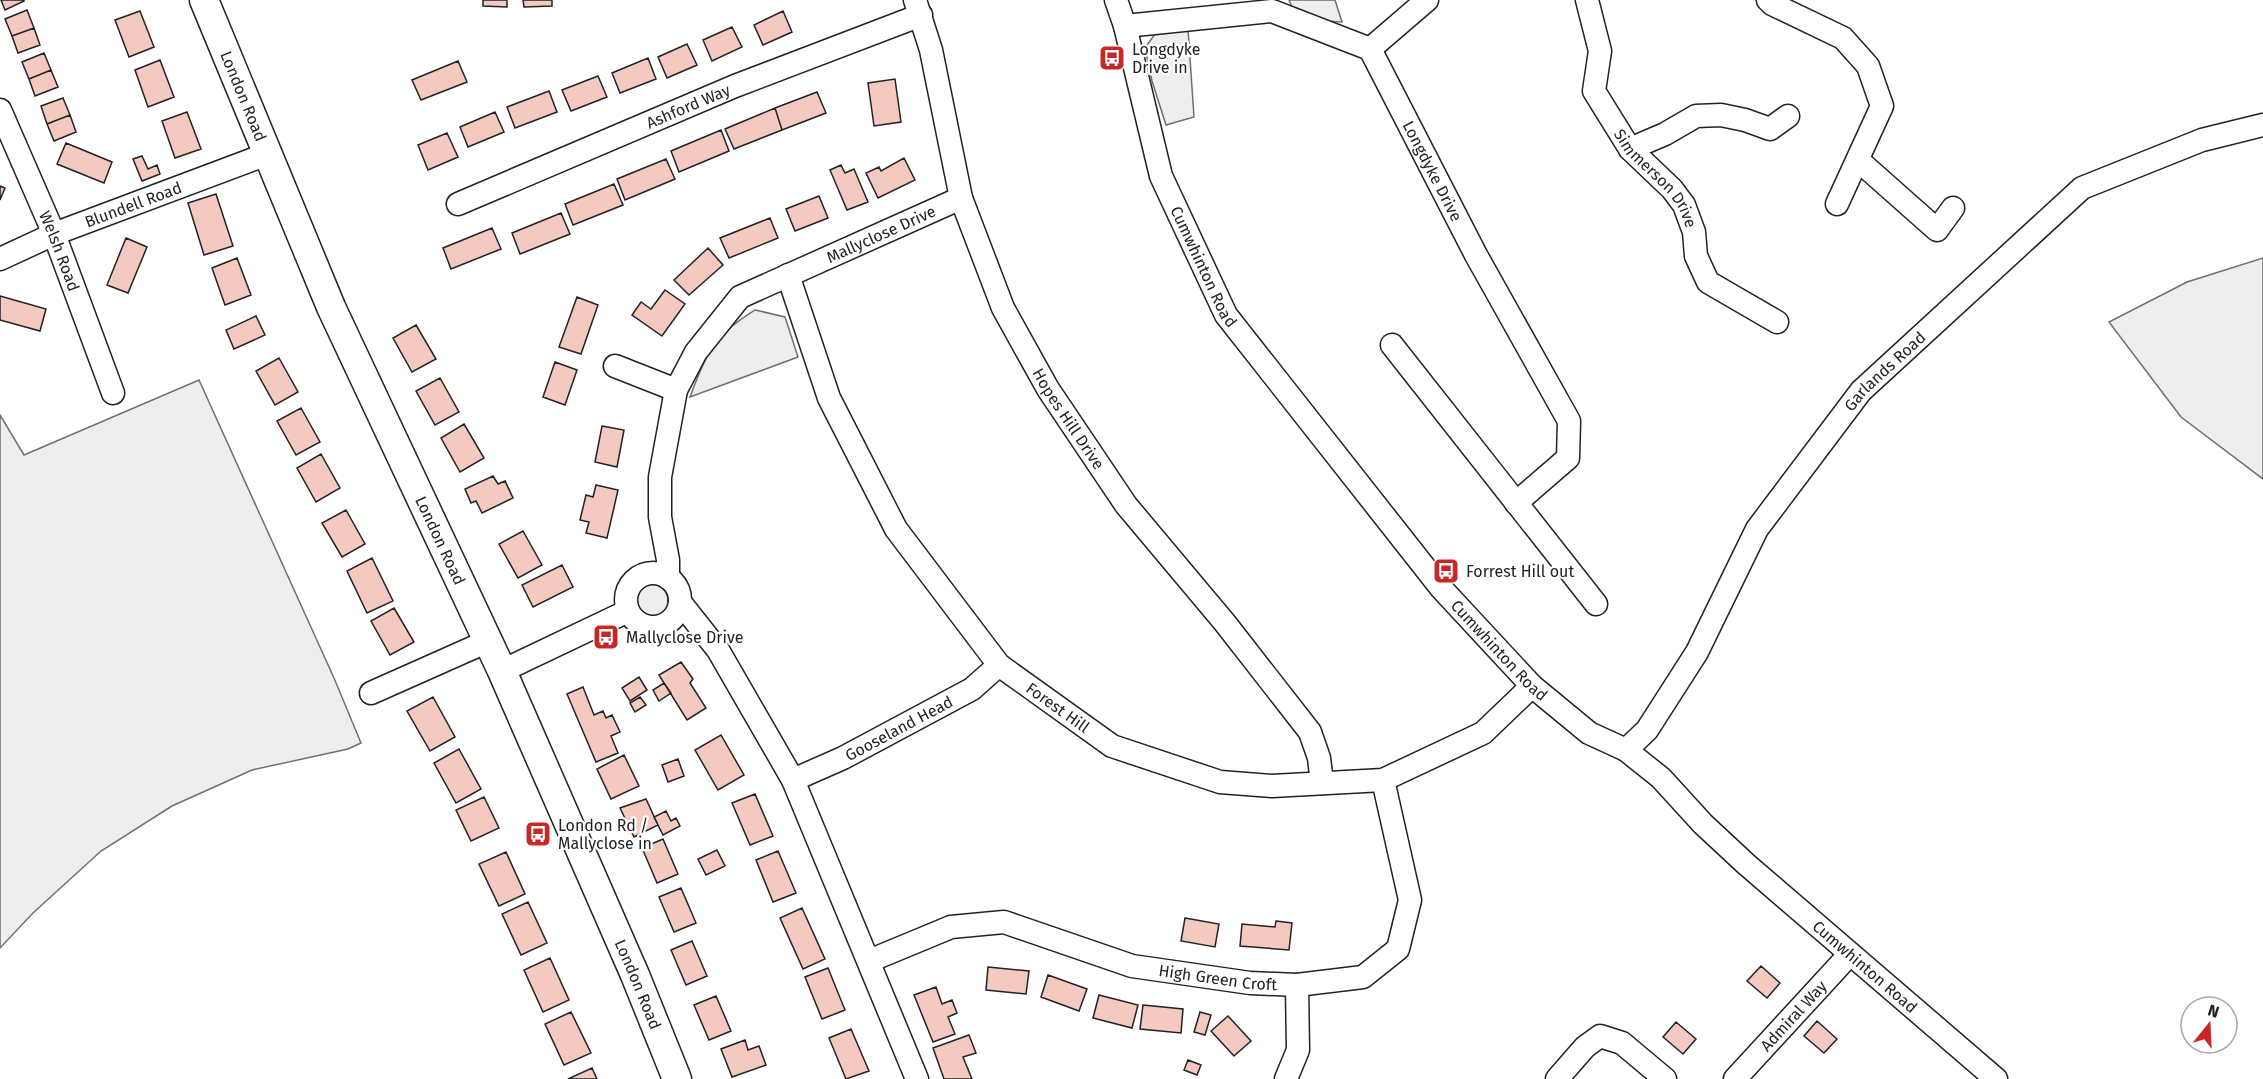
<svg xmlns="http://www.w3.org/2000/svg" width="2263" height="1079" viewBox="0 0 2263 1079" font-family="'Fira Sans',sans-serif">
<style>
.green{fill:#eee;stroke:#6f6f6f;stroke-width:1.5}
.building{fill:#f3c9c0;stroke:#222;stroke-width:1.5}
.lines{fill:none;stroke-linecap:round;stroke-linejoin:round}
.minor-casing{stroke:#222;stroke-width:25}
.major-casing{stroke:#222;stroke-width:31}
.minor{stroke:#fff;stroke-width:22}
.major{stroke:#fff;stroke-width:28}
.labels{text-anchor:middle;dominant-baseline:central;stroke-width:4.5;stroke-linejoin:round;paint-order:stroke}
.poi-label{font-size:16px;fill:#222;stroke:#fff;text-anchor:start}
.street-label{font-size:16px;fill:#222;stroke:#fff}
</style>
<rect width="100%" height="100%" fill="#fff"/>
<path class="green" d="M1289,0H1335L1342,22L1326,21L1292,7Z
M1188,29L1194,117L1166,125L1152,81L1145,48L1155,34Z
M2263,258V479L2181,417L2109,322L2187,282Z
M755,310L785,317L798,357L690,397C699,373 708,347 728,330C736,322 746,316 755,310Z
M199,380L334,678L361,743L348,749L252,770L172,806L101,851L33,913L0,948V415L24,455Z
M634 601a17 17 0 1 1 34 0a17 17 0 1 1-34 0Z"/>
<path class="building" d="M1,0H24V1L5,10Z
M483,0H507V7L483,6Z
M523,0H552V6L524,7Z
M27,10L34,28L12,36L5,19Z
M140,11L154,47L129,57L115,20Z
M783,11L792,32L763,45L754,25Z
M732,27L742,47L712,61L703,40Z
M34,28L40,45L18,53L12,36Z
M687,44L697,65L667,78L658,57Z
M44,53L51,70L29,79L22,62Z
M648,58L656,79L620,93L612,73Z
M160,60L174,97L148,107L135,70Z
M458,61L467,82L421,100L412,80Z
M51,70L58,87L35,96L29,79Z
M598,76L607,97L571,111L562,90Z
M895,79L901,122L874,126L868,83Z
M549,91L557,112L515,128L507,107Z
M817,92L826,113L782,130L775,108Z
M63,98L70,115L47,124L41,106Z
M775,108L782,130L734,149L725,129Z
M187,112L201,149L175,158L162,121Z
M495,112L504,132L468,147L460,127Z
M70,115L76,132L54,141L47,124Z
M721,130L729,151L679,172L671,151Z
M447,133L458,157L428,170L418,145Z
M66,143L112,162L104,183L57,164Z
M142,156L148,169L157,165L160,174L142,181L133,159Z
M904,158L915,180L878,198L866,173L879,167L881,171Z
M666,159L675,179L625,200L617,179Z
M841,165L845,173L854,169L868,202L847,210L830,170Z
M614,184L623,205L573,225L565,204Z
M0,186L5,188L0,200Z
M216,194L233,246L204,255L188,203Z
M819,196L828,218L795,231L786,209Z
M561,213L570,234L520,254L512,233Z
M770,218L778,238L729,258L720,238Z
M492,228L501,249L451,269L443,248Z
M126,238L147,247L128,293L107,285Z
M708,248L723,265L689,295L674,280Z
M237,258L251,295L225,305L212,268Z
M665,290L685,304L662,336L632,315L641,302L651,309Z
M0,296L46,309L40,331L0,320Z
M577,297L598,305L581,354L559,347Z
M256,316L265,335L234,349L226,330Z
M416,325L436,359L412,372L393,338Z
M279,358L298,392L275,405L256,371Z
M555,362L577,370L565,405L543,397Z
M440,378L459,412L435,425L416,391Z
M301,408L320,442L296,455L277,421Z
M464,424L484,458L460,472L441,438Z
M602,426L624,430L617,467L595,462Z
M321,454L340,488L316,502L297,468Z
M493,476L498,484L505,481L513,498L482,513L476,501L471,503L465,489Z
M596,485L618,490L607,538L586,533L589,522L580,520L586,495L593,497Z
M346,510L365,544L342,557L322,523Z
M523,531L542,565L518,578L499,544Z
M372,558L393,601L367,613L347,571Z
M562,565L573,587L533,607L522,585Z
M394,608L414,642L390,655L371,621Z
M681,662L693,679L690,683L706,708L687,720L659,675Z
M639,677L647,690L630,701L622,688Z
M664,683L671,693L659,701L653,690Z
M583,687L594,715L603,711L606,718L612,715L620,732L611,736L618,753L596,762L567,694Z
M433,697L455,737L430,751L407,711Z
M640,697L646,705L635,712L630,703Z
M721,735L744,775L718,790L695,750Z
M459,749L481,789L456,803L434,763Z
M624,755L639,786L611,799L597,769Z
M678,759L684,776L668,782L662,765Z
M755,794L773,836L750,845L732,803Z
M484,797L499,828L471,841L456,810Z
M646,799L658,825L634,837L620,808Z
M666,811L671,821L676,818L680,826L663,835L654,817Z
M663,839L678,874L657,883L642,848Z
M717,850L725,866L706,875L698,859Z
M778,851L796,893L773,902L756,860Z
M506,852L525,894L499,906L479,864Z
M681,888L696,923L674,932L659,897Z
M528,902L547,943L521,955L502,914Z
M802,908L825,959L803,969L780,918Z
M1185,918L1219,924L1215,947L1181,941Z
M1276,921L1292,923L1289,950L1240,946L1242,924L1275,927Z
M692,941L707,976L686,985L671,950Z
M550,958L569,1000L543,1012L524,970Z
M1761,966L1780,983L1767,998L1747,981Z
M988,967L1029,971L1026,994L986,990Z
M828,968L845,1010L822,1019L805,977Z
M1048,975L1087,989L1079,1011L1041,997Z
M936,987L942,1004L952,1000L957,1013L948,1017L955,1034L933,1042L914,995Z
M1099,995L1138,1005L1132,1028L1093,1018Z
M716,996L731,1031L709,1040L694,1005Z
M1143,1005L1183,1009L1181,1033L1140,1029Z
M571,1012L591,1053L564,1065L545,1024Z
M1200,1012L1211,1015L1205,1035L1194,1032Z
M1228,1016L1251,1041L1234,1056L1211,1031Z
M1817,1021L1837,1039L1824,1053L1804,1036Z
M1676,1022L1696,1039L1683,1054L1663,1037Z
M851,1029L869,1071L846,1079L829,1038Z
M969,1035L976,1053L963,1057L972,1079H944L933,1048Z
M745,1040L748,1050L759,1046L766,1065L732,1077L721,1049Z
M1188,1060L1201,1065L1197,1075L1184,1070Z
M592,1068L597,1079H568Z"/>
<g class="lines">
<g class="minor-casing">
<g id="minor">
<path id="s1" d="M915,0L931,50L961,198L1003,308L1048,389L1126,505L1225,623L1310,732L1319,758L1322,783"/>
<path id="s2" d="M1116,0L1125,26L1161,176L1226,315L1441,588L1532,686L1589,733L1626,750L1661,778L1703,824L1746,864L1996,1079"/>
<path id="s3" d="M1587,0L1600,51L1594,91L1630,149L1672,189L1684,205L1694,232L1696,256L1708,282L1777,322"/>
<path d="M1768,0L1772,4L1843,38L1868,66L1882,106L1837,204"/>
<path id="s4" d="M1125,26L1272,11L1370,49L1476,255L1569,421L1568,458L1516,503"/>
<path d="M1370,49L1427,0"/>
<path id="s5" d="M0,110L54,234L113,393"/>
<path d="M1630,149L1665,134L1696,116L1721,115L1745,120L1770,129L1788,116"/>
<path d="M1858,160L1937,230L1953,208"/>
<path id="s6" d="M458,204L735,86L921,15"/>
<path id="s7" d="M0,259L54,234L267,154"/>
<path id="s8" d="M788,275L829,398L896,529L999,665L1112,746L1220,782L1272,786L1383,780L1483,733L1532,686"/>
<path d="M1392,345L1596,604"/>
<path d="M615,366L676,390"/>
<circle cx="653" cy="600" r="27"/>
<path id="s9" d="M668,578V560L660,517V477L676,390L696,352L740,297L961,198"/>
<path d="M680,602L718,650L793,780L917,1079"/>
<path d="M502,671L628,611"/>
<path d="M371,693L488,641"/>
<path id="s10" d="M1626,750L1647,730L1697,652L1757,529L1861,391L2082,188L2202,140L2263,125"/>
<path id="s11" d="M793,780L843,758L972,689L999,665"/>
<path id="s12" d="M869,961L951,927L1004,922L1132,966L1250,983L1297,985L1363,977L1398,949L1410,900L1383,780"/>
<path d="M1286,1079L1298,1050L1297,985"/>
<path d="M1557,1079L1585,1047L1600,1036L1622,1043L1665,1079"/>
<path id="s13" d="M1735,1079L1850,954"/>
</g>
</g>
<g class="major-casing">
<g id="major">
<path id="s14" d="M204,0L331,307L502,671L635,975L677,1079"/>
</g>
</g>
<use href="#minor" class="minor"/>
<use href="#major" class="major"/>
</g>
<defs>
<g id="bus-square" transform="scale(1.35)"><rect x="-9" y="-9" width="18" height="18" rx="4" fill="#c62828" stroke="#fff"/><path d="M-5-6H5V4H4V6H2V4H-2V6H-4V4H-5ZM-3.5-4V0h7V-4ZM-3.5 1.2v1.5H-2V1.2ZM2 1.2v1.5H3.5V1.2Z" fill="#fff"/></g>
</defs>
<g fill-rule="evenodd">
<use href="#bus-square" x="1112" y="58"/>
<use href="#bus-square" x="1446" y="571"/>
<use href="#bus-square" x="606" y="637"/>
<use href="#bus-square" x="538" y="834"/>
</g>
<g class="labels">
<g class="poi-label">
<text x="1132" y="49">Longdyke<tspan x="1132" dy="18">Drive in</tspan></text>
<text x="1466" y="571">Forrest Hill out</text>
<text x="626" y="637">Mallyclose Drive</text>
<text x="558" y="825">London Rd /<tspan x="558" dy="18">Mallyclose in</tspan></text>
</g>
<g class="street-label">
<text stroke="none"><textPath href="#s14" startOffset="104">London Road</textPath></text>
<text stroke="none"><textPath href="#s6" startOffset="250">Ashford Way</textPath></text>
<text stroke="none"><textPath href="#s4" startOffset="390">Longdyke Drive</textPath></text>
<text stroke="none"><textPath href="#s3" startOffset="201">Simmerson Drive</textPath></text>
<text stroke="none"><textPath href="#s7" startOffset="144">Blundell Road</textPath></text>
<text stroke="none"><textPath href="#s9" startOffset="458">Mallyclose Drive</textPath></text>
<text stroke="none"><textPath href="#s5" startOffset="153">Welsh Road</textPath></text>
<text stroke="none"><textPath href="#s2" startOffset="282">Cumwhinton Road</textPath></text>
<text stroke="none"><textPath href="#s10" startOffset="462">Garlands Road</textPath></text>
<text stroke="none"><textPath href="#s1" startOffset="450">Hopes Hill Drive</textPath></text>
<text stroke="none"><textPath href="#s14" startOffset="590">London Road</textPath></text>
<text stroke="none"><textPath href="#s2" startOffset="768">Cumwhinton Road</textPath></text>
<text stroke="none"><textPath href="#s8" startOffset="520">Forest Hill</textPath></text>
<text stroke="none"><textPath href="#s11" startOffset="118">Gooseland Head</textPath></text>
<text stroke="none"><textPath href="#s2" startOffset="1254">Cumwhinton Road</textPath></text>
<text stroke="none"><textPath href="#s12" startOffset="364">High Green Croft</textPath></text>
<text stroke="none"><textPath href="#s14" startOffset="1076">London Road</textPath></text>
<text stroke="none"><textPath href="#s13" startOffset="86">Admiral Way</textPath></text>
</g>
</g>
<g transform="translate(2209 1025) rotate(18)"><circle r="28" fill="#ffffff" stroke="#a7a7a7" stroke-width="1.5"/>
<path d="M0-4.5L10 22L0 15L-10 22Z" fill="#c62828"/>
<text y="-9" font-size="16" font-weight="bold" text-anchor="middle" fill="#222222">N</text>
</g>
</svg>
